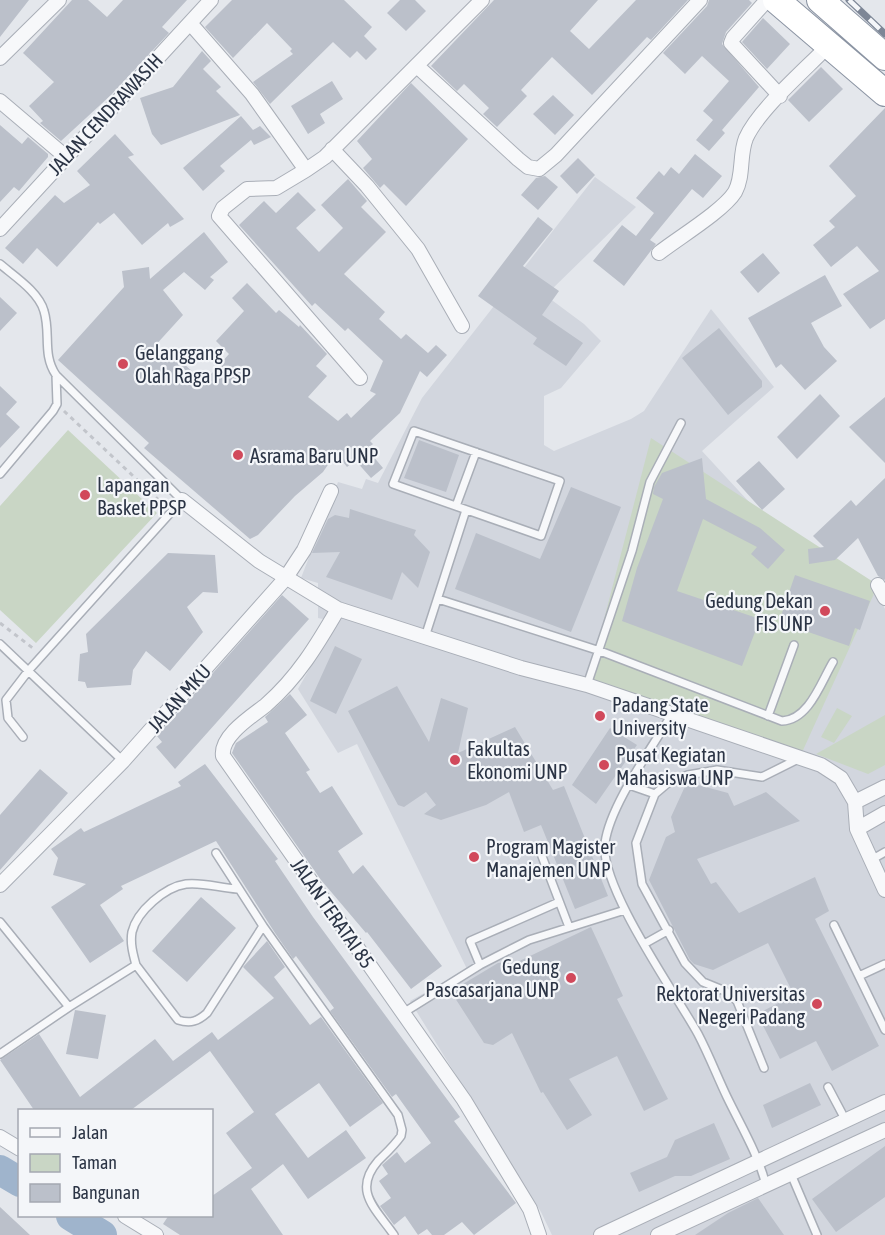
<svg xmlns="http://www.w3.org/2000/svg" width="885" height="1235" viewBox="0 0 885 1235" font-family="'Asap Condensed',sans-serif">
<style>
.built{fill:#d2d6de}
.green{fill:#c9d6c5}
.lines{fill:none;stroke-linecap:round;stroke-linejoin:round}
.river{stroke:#9fb4cc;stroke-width:30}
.building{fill:#bbc0ca}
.lane-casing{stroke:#a9aeb7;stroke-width:10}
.street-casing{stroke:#a9aeb7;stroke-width:16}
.highway-casing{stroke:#8b94a3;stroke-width:28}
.path{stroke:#c2c5cb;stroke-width:3;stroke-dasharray:4.5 4.5;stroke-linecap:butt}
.lane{stroke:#f7f8fa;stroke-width:7}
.street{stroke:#f7f8fa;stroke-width:14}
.highway{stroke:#fff;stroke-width:26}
.rail-casing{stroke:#7d8696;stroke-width:7}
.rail{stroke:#f4f6f9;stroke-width:4.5;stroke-dasharray:14;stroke-linecap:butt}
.poi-dot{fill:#d1495b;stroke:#f4f6f9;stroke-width:2}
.labels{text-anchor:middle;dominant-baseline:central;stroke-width:4.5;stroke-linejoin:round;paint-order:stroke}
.street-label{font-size:20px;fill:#2b3445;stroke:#f4f6f9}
.poi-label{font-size:20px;fill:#2b3445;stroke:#f4f6f9;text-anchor:start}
</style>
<rect width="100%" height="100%" fill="#e4e7ec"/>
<path class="built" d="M595,177L636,207L549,292V298L584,324L601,341L561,388L544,396V445L554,451L631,419L644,411L711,309L774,387L702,451L810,568L879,597L885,609V1235H552L541,1212L410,1001L467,969L357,744L338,753L298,689L336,622L318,618V583L301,578L338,482L362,489L366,479L378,483L422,398Z"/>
<path class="green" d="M68,430L157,513L36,643L0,610V506Z
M651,438L878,585L799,759L587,685Z
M837,708L852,716L834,743L821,737Z
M885,715V765L868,774L816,754Z"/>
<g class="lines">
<path class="river" d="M0,1170L20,1182
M71,1216L102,1235"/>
</g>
<path class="building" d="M0,0H29L0,37Z
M72,0H88L107,17L123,0H187L162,27L169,33L111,95L61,141L40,123L43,121L29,106L54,82L23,53Z
M232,0H344L372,27L364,36L377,49L366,60L357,51L350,58L333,42L270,104L253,82L293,54L290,51L292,49L267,23L233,58L205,27Z
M400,0H415L426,11L406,31L387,13Z
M494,0H598L570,31L589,49L636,0H688L651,40L647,37L592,95L552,57L521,90L527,96L497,127L483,114L489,108L464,84L457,91L431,66Z
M709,0H749L752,3L726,32L722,44L759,87L722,130L725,133L709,151L696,140L713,120L703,111L729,81L702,56L685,74L663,53L707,6Z
M763,18L790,44L767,69L742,42Z
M202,51L211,61L203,69L221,87L216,91L240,115L161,145L152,134L140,98L173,87Z
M821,67L843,89L809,122L788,100Z
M332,81L343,99L320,114L325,123L308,134L291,106Z
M411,83L468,139L406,206L384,184L380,188L363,168L372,159L357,141Z
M553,95L574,115L555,135L533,114Z
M885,108V319L870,329L843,294L879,271L857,246L831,267L813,245L835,227L829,221L856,196L829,166Z
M241,116L253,130L260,126L271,137L254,145L251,140L220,166L225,171L203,191L183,168Z
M0,125L22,144L28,137L48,154V157L19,191L14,187L0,202Z
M115,134L134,155L128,157L184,219L170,227L168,223L142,245L114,213L100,224L98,222L57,267L37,248L23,264L5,248L55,195L64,203L90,185L77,171Z
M695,154L722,176L703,198L692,189L650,240L656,244L624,286L593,261L622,225L636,236L654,213L636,198L659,171L664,176L671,167L679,174Z
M578,158L595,175L577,194L560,176Z
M545,176L558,187L538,210L521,195L536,178Z
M348,179L367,201L361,207L386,232L344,274L385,312L379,319L401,339L406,334L428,353L436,345L447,355L427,377L420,371L400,413L370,441L373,444L367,449L383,468L371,478L355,460L347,467L336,453L323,472L295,496L258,535L250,539L144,448L149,443L58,360L124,287L122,271L149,267L150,279L204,232L228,262L210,277L214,280L205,290L184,272L163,290L183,315L153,348L167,362L174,355L204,382L229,354L216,341L244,311L232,298L247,283L276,313L279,310L299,327L300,325L327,354L316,366L327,376L308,397L338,421L347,413L351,418L376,394L370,391L383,361L348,328L345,331L315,303L312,306L239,225L264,201L276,213L298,192L316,210L296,228L319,252L343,228L321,205Z
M538,217L553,229L523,266L559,291L542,315L583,343L566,366L533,344L537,338L478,296Z
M763,253L780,273L758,293L740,272Z
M825,275L842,306L811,323L824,347L837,361L805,390L781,364L776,368L748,318Z
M0,297L17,313L0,331Z
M719,328L762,381V387L728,415L682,358Z
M0,386L17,402L6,414L20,427L0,448Z
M820,394L840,416L797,459L777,437Z
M885,397V463L849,427Z
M419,440L459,455L446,492L404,478Z
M702,458L706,499L760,528L785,550L768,569L751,554L757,547L703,519L677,591L760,619L742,666L622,621L637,568L663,499L653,494L654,487L662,473Z
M759,461L785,489L762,510L736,481Z
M885,478V580L878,576L858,538L835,560L809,564L808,549L824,547L813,536L851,500L856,506Z
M571,487L621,507L571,632L455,589L476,533L540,559Z
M350,509L416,530L414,535L430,552L418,588L402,572L392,600L326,577L340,552L312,553L328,519L335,515L349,518Z
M168,553L215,555L218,593L203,592L187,607L203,632L170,671L146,651L133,670L131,685L87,688L85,682L78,681L80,654L88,652L86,634Z
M795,575L870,601L860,630L855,628L849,646L779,622Z
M282,595L309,619L175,769L156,747L162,742L157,736Z
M335,646L362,659L336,714L310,701Z
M397,686L429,742L441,698L468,708L458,753L515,727L553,790L564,786L608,896L575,909L541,825L524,832L509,792L486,805L441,820L424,814L436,805L426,792L404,807L398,805L348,711Z
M290,694L307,715L285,733L310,770L306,772L320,793L332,786L363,834L338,851L353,874L363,865L442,966L411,989L367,932L366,933L321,880L232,753L236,743L268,722L265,717Z
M610,728L637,745L596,804L572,785Z
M205,764L278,859L275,861L313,917L460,1117L454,1121L516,1203L474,1235L462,1222L444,1235H432L427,1229L418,1235L405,1216L394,1225L380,1206L391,1198L379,1181L388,1174L382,1165L397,1152L405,1163L431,1143L396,1094L392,1097L330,1011L334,1008L296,956L293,959L275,933L216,841L121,886L123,889L100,905L124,941L90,963L51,907L86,884L53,875L58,858L51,849L81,828L84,832L181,786L178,782Z
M40,769L68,793L0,870V815Z
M687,782L728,793L734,806L766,792L800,821L697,859L711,884L716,882L739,913L815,877L829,911L815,919L879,1046L832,1071L816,1041L780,1059L757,1014L794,995L768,943L713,970L694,964L690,960L649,880L666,837L675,832L671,817Z
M201,897L236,928L187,982L152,951Z
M591,927L623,996L617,999L668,1099L644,1111L617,1056L569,1079L592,1115L567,1130L543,1092L541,1093L512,1033L493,1045L484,1043L455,998L458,987L498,963L507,962L511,965Z
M267,941L285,967L274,977L310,1025L321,1017L383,1103L350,1127L319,1083L275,1114L308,1158L346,1130L366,1158L308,1199L283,1164L251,1189L283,1235H180L163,1224L169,1215H212V1196L252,1168L226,1133L254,1112L210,1051L131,1110H34L0,1060L39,1034L80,1097L155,1039L173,1061L212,1032L218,1040L274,998L243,967Z
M75,1010L106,1015L98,1059L66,1054Z
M810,1083L821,1105L772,1128L763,1105Z
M714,1123L730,1159L691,1176H675L639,1192L630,1173L667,1157L675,1140Z
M885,1146V1197L836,1232L812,1199Z
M758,1198L784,1235H695L728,1213Z
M0,1207L30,1235H0Z"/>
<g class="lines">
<g class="lane-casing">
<path id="lane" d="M0,264C14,276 39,292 44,311C51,334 42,354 56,375L182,500L29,670L6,700L8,718L23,737
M414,431L560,481L541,536L393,484Z
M0,474L53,411L57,404L56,375
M456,506L476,452
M438,599L600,651L782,721C809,720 821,682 833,662
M425,637L466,510
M0,644L123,761
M587,685L632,551L650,482L681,423
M672,714C652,748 610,805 605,843C599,886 676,994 698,1034C709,1055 717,1076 727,1097C741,1126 758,1154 766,1185
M768,716L794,645
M629,785L655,794L668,783L688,775L717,770L762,777L798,759
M655,794L636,843L642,884L685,963L703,982L725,991L737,1001L764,1068
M540,851L569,927
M216,853L263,926
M871,860L885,852
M0,922L69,1007L0,1054
M834,925L885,1030
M644,944L669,930
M136,965C133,954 130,943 132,932C137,911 165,887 186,884C203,882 220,888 237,889
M480,965L470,941L559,902
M859,976L885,964
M69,1007L136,965L178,1020C191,1024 198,1021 207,1013L263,926L398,1115L402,1130L401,1136C394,1146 386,1153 378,1161C352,1191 376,1209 394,1235
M403,1013L480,965L529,940L625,910
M828,1087L846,1121
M791,1174L817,1235"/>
</g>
<g class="street-casing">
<path id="street" d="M767,0L733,38L731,43L780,96
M190,23L252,94L306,170L325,157L482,0
M0,58L59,0
M417,66L518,159L528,167L539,169L556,155L700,0
M0,101L66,157
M332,149L367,186L418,249L462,326
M306,170L276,188L247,189L223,208L219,216L360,378
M0,229L211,0
M659,253C678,238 723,211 735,192C744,176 739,155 746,138C759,109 806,69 829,45
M182,500L259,561L338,609L521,668L587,685L821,765L841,778L855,802L857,829L885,890
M878,585L885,598
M338,609C317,645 298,677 266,705C252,716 220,736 223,756L464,1100L530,1209L539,1235
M855,802L885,787
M857,829L885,813
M0,885L123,761L285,579L304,550L331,491
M0,1137L20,1149
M125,1216L156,1235
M601,1235L885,1102
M658,1235L885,1130"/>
</g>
<g class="highway-casing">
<path id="highway" d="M776,0L885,93
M820,0L885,57"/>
</g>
<path class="path" d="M64,411L164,505
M0,623L34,649"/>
<use href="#lane" class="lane"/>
<use href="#street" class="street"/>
<use href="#highway" class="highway"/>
<g class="rail-casing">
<path id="rail" d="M849,0L885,34"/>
</g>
<use href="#rail" class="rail"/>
</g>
<g class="poi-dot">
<circle cx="123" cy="364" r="6"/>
<circle cx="238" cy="455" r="6"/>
<circle cx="85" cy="495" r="6"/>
<circle cx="825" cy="611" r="6"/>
<circle cx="600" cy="716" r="6"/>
<circle cx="455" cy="760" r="6"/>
<circle cx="604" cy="765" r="6"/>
<circle cx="474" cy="857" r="6"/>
<circle cx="571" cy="978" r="6"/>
<circle cx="817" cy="1004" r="6"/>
</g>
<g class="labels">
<g class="street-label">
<text transform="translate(105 114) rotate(-47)">JALAN CENDRAWASIH</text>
<text transform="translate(179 698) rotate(-48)">JALAN MKU</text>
<text transform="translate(333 913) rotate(55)">JALAN TERATAI 85</text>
</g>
<g class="poi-label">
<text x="135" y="352">Gelanggang<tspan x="135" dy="23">Olah Raga PPSP</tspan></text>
<text x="250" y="455">Asrama Baru UNP</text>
<text x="97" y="484">Lapangan<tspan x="97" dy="23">Basket PPSP</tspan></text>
<text x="813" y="600" text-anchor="end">Gedung Dekan<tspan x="813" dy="23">FIS UNP</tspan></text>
<text x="612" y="704">Padang State<tspan x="612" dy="23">University</tspan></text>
<text x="467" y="748">Fakultas<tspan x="467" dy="23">Ekonomi UNP</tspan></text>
<text x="616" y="754">Pusat Kegiatan<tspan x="616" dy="23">Mahasiswa UNP</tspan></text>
<text x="486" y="846">Program Magister<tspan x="486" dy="23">Manajemen UNP</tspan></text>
<text x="559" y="966" text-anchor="end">Gedung<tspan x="559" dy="23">Pascasarjana UNP</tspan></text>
<text x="805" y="993" text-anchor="end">Rektorat Universitas<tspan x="805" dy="23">Negeri Padang</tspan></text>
</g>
</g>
<rect x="18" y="1109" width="195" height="108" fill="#f4f6f9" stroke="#a4a8b1" stroke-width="1.5"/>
<rect x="30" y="1128" width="30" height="9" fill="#f7f8fa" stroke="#a4a8b1" stroke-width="1.5"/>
<text x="72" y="1139" font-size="18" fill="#2b3445">Jalan</text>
<rect x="30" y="1154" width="30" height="18" fill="#c9d6c5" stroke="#a4a8b1" stroke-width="1.5"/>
<text x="72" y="1169" font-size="18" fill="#2b3445">Taman</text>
<rect x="30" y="1184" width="30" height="18" fill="#bbc0ca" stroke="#a4a8b1" stroke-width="1.5"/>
<text x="72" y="1199" font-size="18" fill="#2b3445">Bangunan</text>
</svg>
